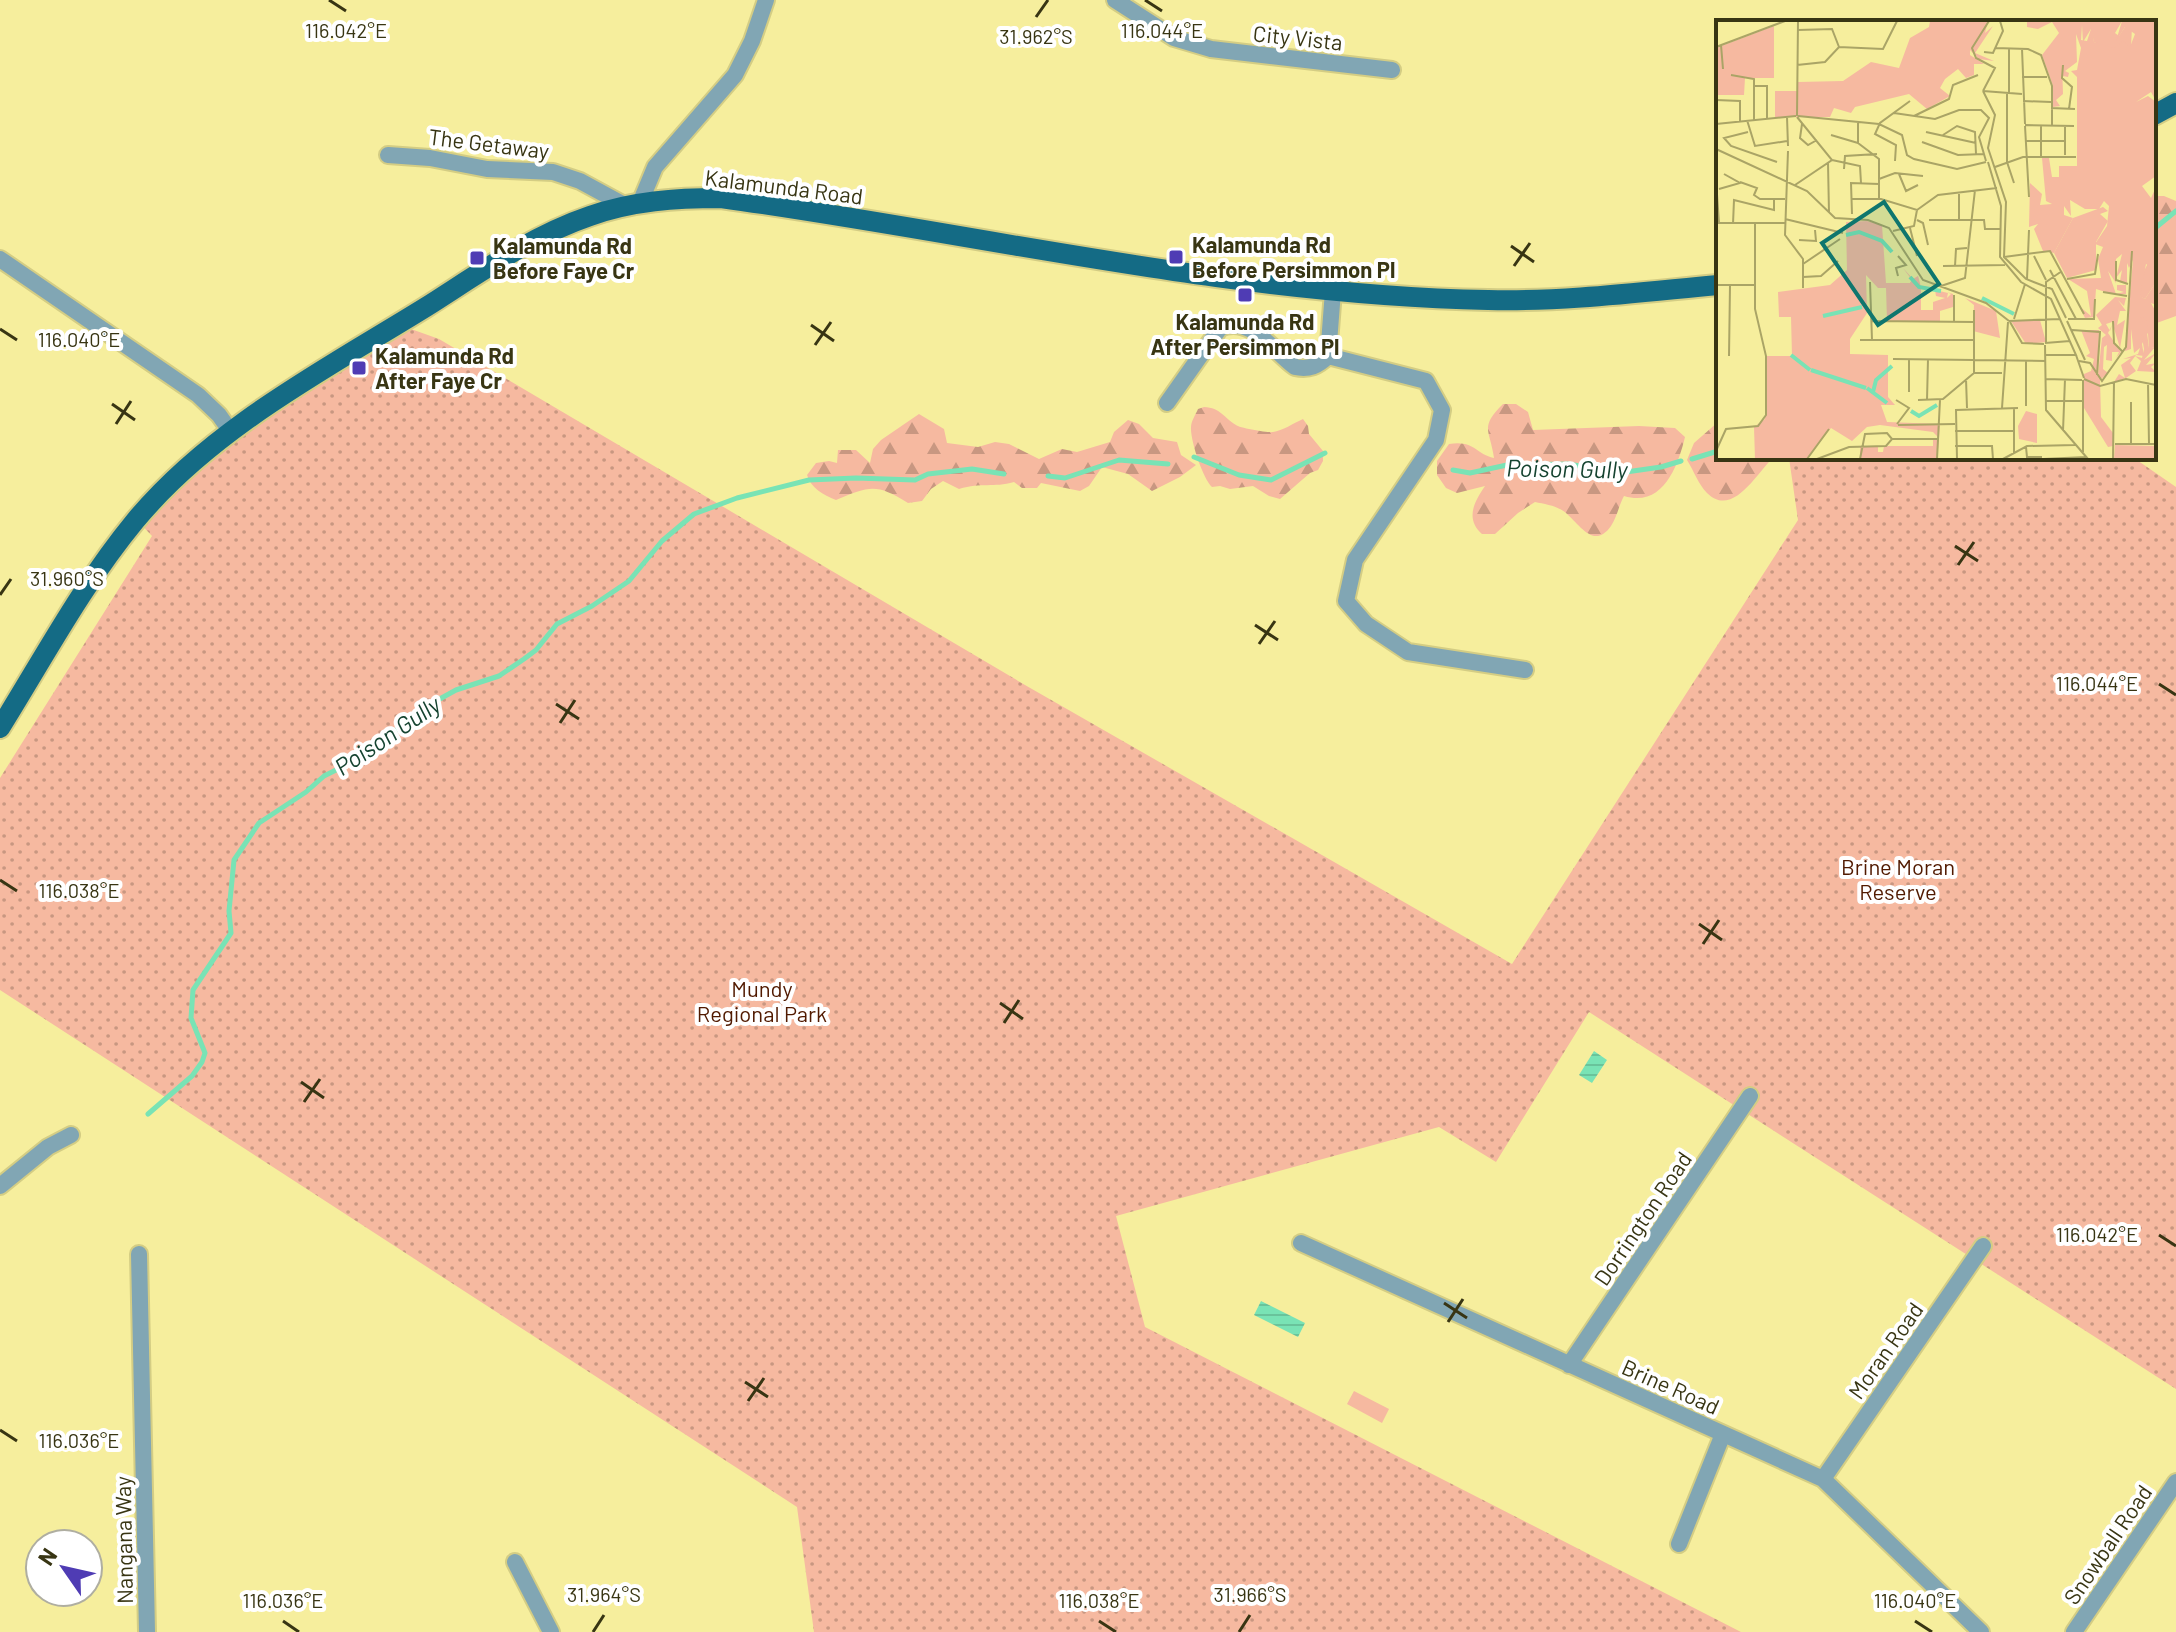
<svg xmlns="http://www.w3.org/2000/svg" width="2176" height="1632" viewBox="0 0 2176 1632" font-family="Barlow,sans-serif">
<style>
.green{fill:#f6b9a0}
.forest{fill:url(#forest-firs)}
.park{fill:url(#park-dots)}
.water{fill:url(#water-rules)}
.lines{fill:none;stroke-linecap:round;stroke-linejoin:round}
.stream{stroke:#79e3b5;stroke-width:5}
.minor-casing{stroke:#d4cd84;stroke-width:20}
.primary-casing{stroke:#d4cd84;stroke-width:24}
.minor{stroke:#81a6b4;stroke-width:16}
.primary{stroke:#146b85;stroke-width:20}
.ticks{fill:none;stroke:#383513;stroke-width:3}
.poi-dot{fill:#4f3cb4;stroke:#fff;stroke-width:3}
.labels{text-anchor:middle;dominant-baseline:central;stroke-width:8;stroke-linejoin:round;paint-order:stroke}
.street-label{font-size:22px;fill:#383513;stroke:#fff}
.poi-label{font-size:22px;font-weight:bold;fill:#383513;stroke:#fff;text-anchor:start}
.park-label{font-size:22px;fill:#511a00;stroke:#fff}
.water-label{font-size:24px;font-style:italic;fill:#154330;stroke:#fff}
.inset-river{fill:none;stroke:#79e3b5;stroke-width:4}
.inset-road{fill:none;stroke:#aaa466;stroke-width:2}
.view{fill:#0f766e;fill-opacity:0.15;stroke:#0f766e;stroke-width:4}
.inset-edge{fill:none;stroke:#383513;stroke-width:4}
.ticks-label{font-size:20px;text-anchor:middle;fill:#383513;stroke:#fff;stroke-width:8;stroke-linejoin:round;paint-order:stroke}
</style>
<defs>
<pattern id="forest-firs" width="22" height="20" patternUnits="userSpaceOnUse" patternTransform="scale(2)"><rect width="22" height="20" fill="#f6b9a0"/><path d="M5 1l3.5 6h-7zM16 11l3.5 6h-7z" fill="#c89781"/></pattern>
<pattern id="park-dots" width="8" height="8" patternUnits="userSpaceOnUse" patternTransform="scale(2)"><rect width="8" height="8" fill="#f6b9a0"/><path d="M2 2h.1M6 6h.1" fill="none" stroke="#c89781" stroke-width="1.8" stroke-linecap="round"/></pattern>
<pattern id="water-rules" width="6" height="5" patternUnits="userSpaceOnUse" patternTransform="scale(2)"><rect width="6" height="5" fill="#79e3b5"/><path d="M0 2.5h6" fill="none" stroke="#69c39b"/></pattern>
</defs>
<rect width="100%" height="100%" fill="#f6ee9d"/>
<path class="green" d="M1354,1391L1389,1409L1382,1423L1347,1404Z"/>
<path class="forest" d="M2154,196H2164L2176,201V316L2154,324Z
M1503,404H1516L1528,412L1533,430L1639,426L1675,428L1685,437C1678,466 1663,508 1624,496C1619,505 1617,517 1611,526C1594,550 1580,525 1566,513C1558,506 1545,504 1535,502L1518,513L1495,534H1482C1465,519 1474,502 1485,486L1457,493L1446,488L1437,475V461L1449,444C1475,440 1475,454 1494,458C1490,429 1479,428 1503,404Z
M1204,407C1221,408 1223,417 1236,425C1239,428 1269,433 1273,432C1282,431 1294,423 1303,419L1308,426L1309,434L1323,451V461L1318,470L1310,473L1280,499L1269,496L1253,486L1230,489L1220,486L1212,487C1203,479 1190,440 1191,427C1191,421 1196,414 1198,409Z
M919,414L944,429L947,443L978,447L995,442L1009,444L1039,459L1062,449L1077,452L1110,442L1114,432L1128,420L1139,424L1153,438L1177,442L1181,455L1196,465L1180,477L1152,491L1128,474L1102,467L1089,486L1080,491L1041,483L1037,488H1022L1014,482C993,488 982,482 959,489L943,481L931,489L922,501L908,503C876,483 870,486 836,500C823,495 811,488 807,475L816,463L829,461L837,463L838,450H856L870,463L873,449L881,440Z
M1718,422V458H1773C1758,471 1733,519 1707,493C1698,484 1694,471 1687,460L1694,443Z"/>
<path class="park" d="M397,324L439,339L1025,685L1512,964L1798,520L1789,458H2134L2176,487V1389L1589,1012L1496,1162L1439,1127L1116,1216L1145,1327L1741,1632H814L797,1507L0,990V778L152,536L136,519L169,486Z"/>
<path class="water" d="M1594,1051L1607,1060L1592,1083L1579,1075Z
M1261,1301L1305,1323L1298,1337L1254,1315Z"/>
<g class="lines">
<path class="stream" d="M2154,229L2176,211
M1194,457L1239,475L1271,480L1325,453
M1692,459L1718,451
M1453,470L1470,473L1507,465L1569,464L1607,471L1626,472L1661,467L1681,461
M1048,476L1065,478L1119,460L1168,464
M148,1114L192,1076L202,1062L205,1053L191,1018L193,990L231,933L229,911L234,860L259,823L306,792L324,776L360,758L427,706L456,690L499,676L524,659L536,650L557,624L592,606L629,581L662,541L694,514L737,498L809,480L856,478L915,480L928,474L972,469L1004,474"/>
<g class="minor-casing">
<path id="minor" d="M1115,0L1174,38L1211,49L1392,70
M388,155L430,158L487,169L553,172L580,181L626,206
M640,203L655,167L735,75L752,41L766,0
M0,259L198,395L219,415L231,432
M1328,356L1333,291
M1167,403L1220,328C1250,314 1273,351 1295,367C1309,370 1318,366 1328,356L1426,381L1442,410L1436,440L1355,560L1346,601L1366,624L1408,652L1525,670
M0,1186L48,1147L71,1135
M1301,1243L1823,1479L1981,1632
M139,1254L147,1632
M1569,1365L1750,1096
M1823,1479L1983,1246
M1679,1544L1723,1434
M515,1562L551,1632
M2074,1632L2176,1482"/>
</g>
<g class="primary-casing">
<path id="primary" d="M2154,115L2176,103
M0,728C43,659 83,584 135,521C212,428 326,369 426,307C478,274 531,236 590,216C632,201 676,198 721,198C976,233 1230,295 1488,300C1565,302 1642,292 1718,285"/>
</g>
<use href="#minor" class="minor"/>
<use href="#primary" class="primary"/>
</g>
<path class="ticks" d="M329,0L346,11M1145,0L1162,11M1036,17L1048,0M1511,246L1534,262M1514,266L1530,243M811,325L834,341M0,329L17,340M815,345L831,322M112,404L135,420M116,424L131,401M1955,546L1978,561M1958,565L1974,542M0,595L11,579M1255,625L1278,640M1259,644L1275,621M2159,684L2176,695M556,704L579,719M560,723L575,700M0,880L17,891M1699,924L1722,940M1703,944L1719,920M1000,1003L1023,1019M1004,1023L1019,1000M301,1082L324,1098M304,1102L320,1079M2159,1235L2176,1246M1444,1303L1467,1318M1448,1322L1463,1299M745,1382L768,1397M748,1401L764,1378M0,1430L17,1441M283,1621L299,1632M1099,1621L1116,1632M1915,1621L1932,1632M593,1632L604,1615M1239,1632L1250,1615"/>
<g class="poi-dot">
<rect x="1168" y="249" width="16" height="16" rx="4"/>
<rect x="469" y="250" width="16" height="16" rx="4"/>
<rect x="1237" y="287" width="16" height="16" rx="4"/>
<rect x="351" y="360" width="16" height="16" rx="4"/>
</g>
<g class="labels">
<g class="street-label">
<text transform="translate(1298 37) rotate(6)">City Vista</text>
<text transform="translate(489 143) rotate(7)">The Getaway</text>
<text transform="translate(784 186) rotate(7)">Kalamunda Road</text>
<text transform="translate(1642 1218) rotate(-56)">Dorrington Road</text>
<text transform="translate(1885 1350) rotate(-55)">Moran Road</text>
<text transform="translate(1671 1386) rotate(24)">Brine Road</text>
<text transform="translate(123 1540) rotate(-91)">Nangana Way</text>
<text transform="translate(2107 1544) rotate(-56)">Snowball Road</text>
</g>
<g class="poi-label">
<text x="1192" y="244">Kalamunda Rd<tspan x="1192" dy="25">Before Persimmon Pl</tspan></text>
<text x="493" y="245">Kalamunda Rd<tspan x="493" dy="25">Before Faye Cr</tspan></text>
<text x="1245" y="321" text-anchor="middle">Kalamunda Rd<tspan x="1245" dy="25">After Persimmon Pl</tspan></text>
<text x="375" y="355">Kalamunda Rd<tspan x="375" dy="25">After Faye Cr</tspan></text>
</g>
<g class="park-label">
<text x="1898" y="866">Brine Moran<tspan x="1898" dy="25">Reserve</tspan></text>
<text x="762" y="988">Mundy<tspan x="762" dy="25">Regional Park</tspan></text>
</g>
<g class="water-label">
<text transform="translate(1567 468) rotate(1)">Poison Gully</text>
<text transform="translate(387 735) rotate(-34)">Poison Gully</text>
</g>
</g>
<g transform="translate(1716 20)">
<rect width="440" height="440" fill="#f6ee9d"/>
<path d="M381,1H406L399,13L403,16L409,7H416L415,27H399L408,37L378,22L375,9L367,22L366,5ZM387,187L392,191L384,194L392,201L380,222V250L351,258L338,233L357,198ZM433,241L436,247L440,242V262L429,279L423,276L426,255Z" fill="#f6b9a0"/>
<path d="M214,1H272L269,13L277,6L259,33L278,41L263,39L254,30V35L268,44H258V55L250,58L242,49L229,59L224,68L234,76L211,89L193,74L139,87L135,93L118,88L114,97H59V71H82V62L127,61L155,42L183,48L194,18L213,7ZM311,1H381L379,5H366L365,20L371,21L376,6L378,22L398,28L407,21L414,27L419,14L409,7L400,21L406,1H440V81L435,72L420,82L432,76L440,82V156L426,166L435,178L440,167V242L436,248L430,244L424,276L429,279L440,262V285L435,283L440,292V326L436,328V310L431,312L433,329L428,320L426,324L428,336L420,335L414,343L420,351L410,358L398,362L403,354L409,358L405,345L415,338L407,339L422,334L424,328L418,333L415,309V329L409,331L417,240L413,248L411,243V263L404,261L406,250L400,258L406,234L400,239V263L392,251L400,274L408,272L401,270V265H410V274H396L380,269L378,297L369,298L363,286L375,296L371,271L352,259L385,258L382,239L387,227L379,224L391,206L393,186L388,181L383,189H369L354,180L355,196L348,186V195L357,198L338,233L327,231L318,209L322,204L313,207L314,163L326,174L324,185L336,184L330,181L326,138H333L336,157H343V146H361V57L355,51L361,50L365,28L360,14L361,42L349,51L353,53L352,57L347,56L346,44L347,74L340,80L344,86L337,87V66L326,35L343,13L336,2L322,9L311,7ZM187,248L197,259L202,256L205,267L216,268L205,269V290H217V282L229,278L220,276L219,270L232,273L231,278L235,274L231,272L237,274V287L224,291V302L180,283L196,260ZM399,277L410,278L408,286L402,280L410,291H404L401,305L409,300L404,328L396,302L390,304L394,311L396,305L392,313L405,332L400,338L403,332H396V341L390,340L391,325L388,327L387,349L392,353L384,360L385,397L397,413V426L392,427L368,388V354L375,351L378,339L370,336L374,333L365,310H383L382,355L386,318L390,315L382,308L386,305L380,295ZM399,425L440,426V439H398Z" fill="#f6b9a0"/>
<path d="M58,6V58H29L28,75H0V28ZM151,201L166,205L170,263H194L202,256L205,290L224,291V302L171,301L170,268H162L150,255L151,293L134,319V334L172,335V377L179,385H165L171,402L224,404L223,418L217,412L164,405L151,407L136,421L115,408L91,439H39L38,407L49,399L50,336H76L75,297H63L62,272L114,265L131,250L130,202ZM249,278L280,291L284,318L257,311L258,285ZM424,295L432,301L431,311L437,309L436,328L440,326L428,340L440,333L430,345L440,343L435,347L440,352L421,351L425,341L419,336L426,338L428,329L425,312L433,328L432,314L421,303H427ZM324,300L330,322L310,324L295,301ZM310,391L321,394V423L303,419L302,406ZM217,420H223L221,439H144V426H162V432H167L168,426H217Z" fill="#f6b9a0"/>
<path class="inset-river" d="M130,215L143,212L166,221L176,232M194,257L203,267L225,271M266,278L298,294M107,296L146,287M75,335L94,350M95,350L150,368M151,368L171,383M157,372L160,360L176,346M195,391L203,396L221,385"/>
<path class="inset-road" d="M82,10L116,9L123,27M5,25L7,49M0,27L69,1M279,28L312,29L325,35L336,66V105M306,29L309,104M268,32L277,33L287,11L284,1M81,45L109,42L123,27L167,29L181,1M347,45L346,58L356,67L353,89M15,55L38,59V100M306,57H331M38,66H51V99M267,71L279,95L272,128L290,182L288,237L310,259L336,269L350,298M267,71L279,48L260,38L256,28L273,1M267,71L306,74M291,73V142L298,163M293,73V29M0,80L24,81V101M307,81L335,82M335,88L359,89M178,93L219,99L243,90H265L273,98L263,117L270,141M81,96L82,1M82,96L163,104L186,115L191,135L198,139L241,149L270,142M198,96L233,79L237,65L262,55M71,97L72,126M31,100L39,126L71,121M142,103V123L163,139V179M0,104L80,96M86,104L84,118L92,125L101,120M309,105L358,106M325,105V137M349,105V135M309,106L313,177M32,112L8,118L15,126L61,142M210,112L260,123M115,115L142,123M227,115L241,106L259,112L260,134M309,121H349M206,122L242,135L268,134M0,129L91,171L119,198L152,200L173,208L207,260L270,283L293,301M72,131L69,215L87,239V268M116,140L144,146L145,163M179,141L180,125L159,114L164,103L194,81M272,142L285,186L284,237L305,262L335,279L360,335H329M112,143L113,193M279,147L307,137H360M128,149L129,136L161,134M183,154L190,171L202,165M163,159L179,153L207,156M0,160L3,203M24,162L41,168L38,175L44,179H69M79,165L116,140L81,97M3,169L24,163L8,154M136,179H165L201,190L222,175L281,168M136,194L135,163L163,164M69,199L127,213M201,200L207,203L212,225M213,200H268L269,209H284M243,200V172M0,203H69M17,204L18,180L58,190V179M194,208L201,236M177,211L198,206L201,190M83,220L100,221L99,210M318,236L330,260M288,237L334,231L368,294M400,241V260L412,264M87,244L124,219M227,246L289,245M239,246L240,229L251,228M334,250L360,299M182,256L180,248L190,245L182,236M87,257L105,256L122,241M311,259L313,210M351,259L379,254L382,234M154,262L156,320M0,265H39M225,266L249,258L259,170M387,272L411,276M298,299L309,264M352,299H378L379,279M156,301L258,302M293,301L344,299M351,301L369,340M397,301L398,323L407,332M238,302V275M294,302L306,323L328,324M356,310L384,312L381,355M144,320H257M330,322V262L346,251M329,323L354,321M329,325L330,390L372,439M360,335L368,358M13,336L14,265M177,339L330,341M363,341L374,343L386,361L410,327L416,231M258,353V290M250,359L251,388M329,359L366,360M368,359L384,366L410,359L440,365M432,363L433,424M193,372V339M180,380L193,388L181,404M202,380L227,379L258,353H286M211,380L212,339M330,381H367M415,382V424M310,386V341M286,388L292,302M182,405L239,404M239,411H297M347,411L349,359M399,424H440M239,426H276L277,439M310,427L311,437H326M0,431L10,409L42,406L50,395V336L39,289V204M367,432V360M298,434V389M91,439L113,409M101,439L133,427L170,426L176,419H223M144,439L149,414L171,413L176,419M221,439L224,380M241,439L240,390L302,388M287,439L311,426L359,425M327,439L370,437M397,439L398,362"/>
<path class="view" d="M168,182L223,264L162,305L106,223Z"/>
<rect width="440" height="440" class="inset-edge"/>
</g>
<g class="ticks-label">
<text x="346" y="38">116.042°E</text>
<text x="1162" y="38">116.044°E</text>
<text x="1036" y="44">31.962°S</text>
<text x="79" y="347">116.040°E</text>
<text x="67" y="586">31.960°S</text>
<text x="2097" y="691">116.044°E</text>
<text x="79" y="898">116.038°E</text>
<text x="2097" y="1242">116.042°E</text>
<text x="79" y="1448">116.036°E</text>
<text x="604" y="1602">31.964°S</text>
<text x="1250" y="1602">31.966°S</text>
<text x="283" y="1608">116.036°E</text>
<text x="1099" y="1608">116.038°E</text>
<text x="1915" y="1608">116.040°E</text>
</g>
<g transform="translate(64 1568) rotate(304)"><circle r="38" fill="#ffffff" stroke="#afaea1" stroke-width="2"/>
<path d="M0-6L14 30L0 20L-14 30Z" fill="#4f3cb4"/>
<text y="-12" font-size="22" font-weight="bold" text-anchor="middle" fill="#383513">N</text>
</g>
</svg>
